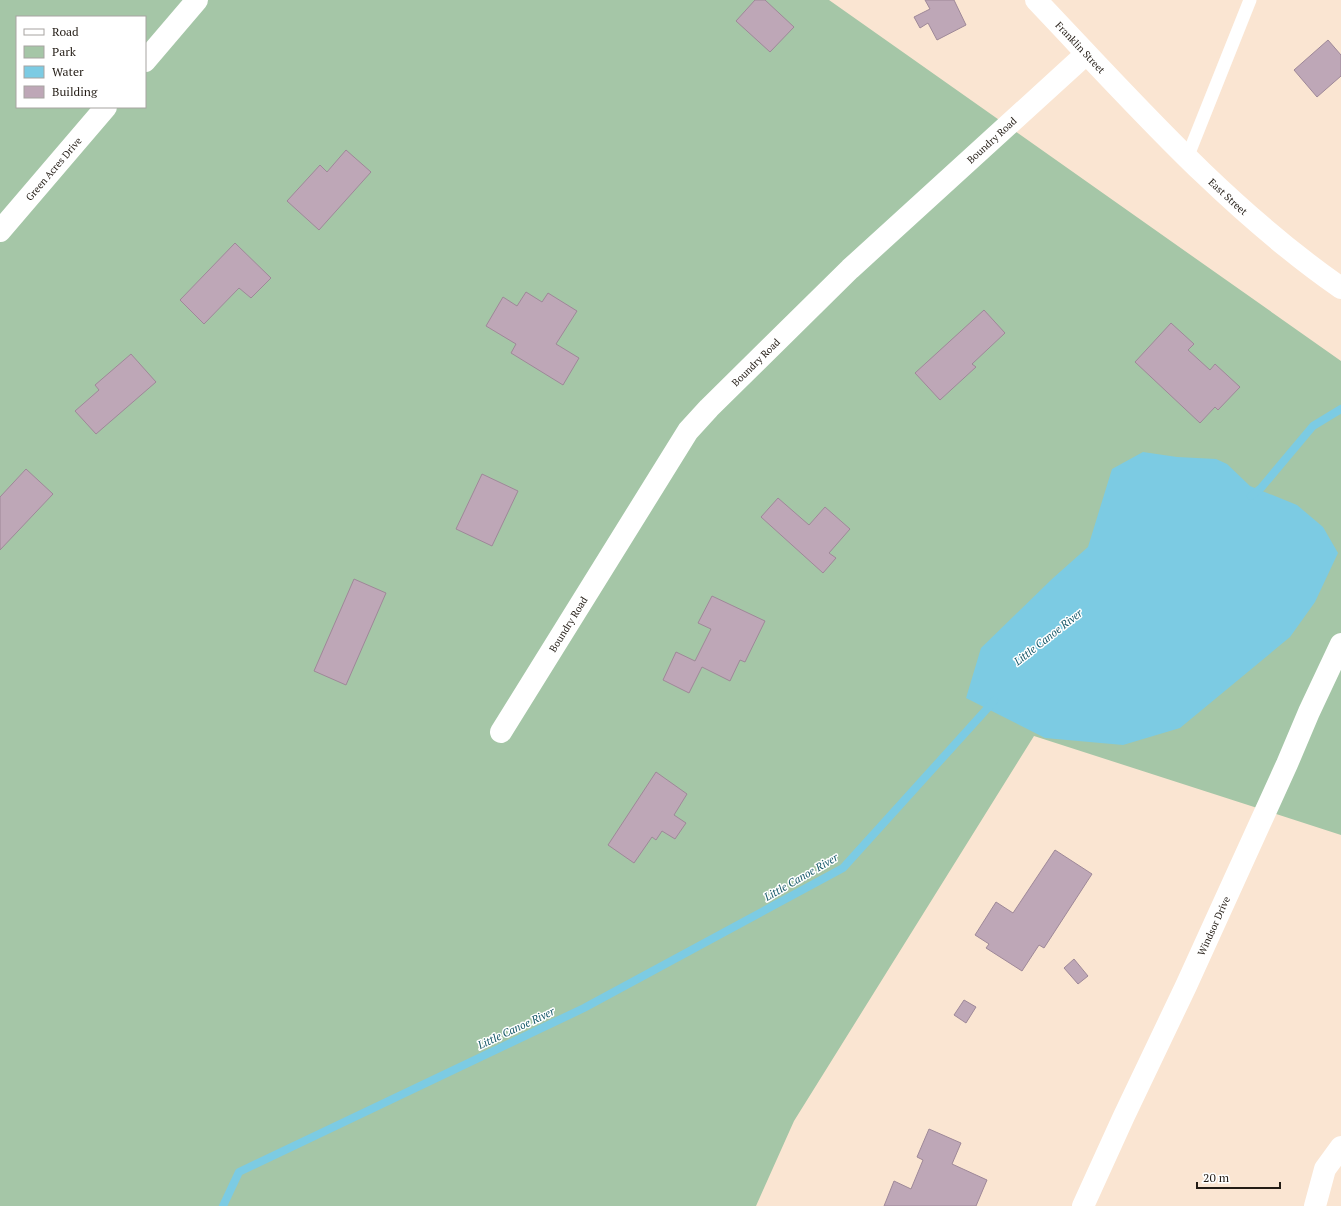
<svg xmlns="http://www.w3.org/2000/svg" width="1341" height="1206" viewBox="0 0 1341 1206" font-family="'PT Serif',serif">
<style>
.green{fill:#a5c6a7;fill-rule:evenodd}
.water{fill:#7ccbe3}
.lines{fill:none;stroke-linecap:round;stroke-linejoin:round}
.stream{stroke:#7ccbe3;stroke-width:8}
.building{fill:#bea7b7;stroke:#9e8898}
.service{stroke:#fff;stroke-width:13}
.minor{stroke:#fff;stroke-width:22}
.tertiary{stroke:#fff;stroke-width:22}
.labels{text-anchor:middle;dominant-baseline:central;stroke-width:3;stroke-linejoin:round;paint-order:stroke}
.street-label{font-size:10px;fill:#231c15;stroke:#fff}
.water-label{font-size:11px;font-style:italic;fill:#155768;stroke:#fff}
</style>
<rect width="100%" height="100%" fill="#fae5d2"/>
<path class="green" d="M0,0H829L1341,361V835L1034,736L794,1121L756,1206H0ZM17,17H145V107H17Z"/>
<path class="water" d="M1143,452L1177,457L1216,459L1227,464L1250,486L1297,505L1323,527L1338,553L1315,602L1290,637L1180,728L1123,745L1045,738L966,698L981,648L1052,579L1088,547L1112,469Z"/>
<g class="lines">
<path class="stream" d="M1251,496L1261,488L1313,426L1341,409
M223,1206L239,1172L584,1008L843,868L994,701"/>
</g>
<path class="building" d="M755,0H765L794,27L770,52L736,21Z
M925,0H954L966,25L937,40L928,23L920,28L914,17L930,9Z
M1328,40L1341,55V76L1317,97L1294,70Z
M346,150L371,172L319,230L287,201L320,165L327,172Z
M235,243L271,278L251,298L239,288L204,324L180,300Z
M526,292L542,302L548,293L577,311L556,344L579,358L563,385L511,353L516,344L486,326L503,297L517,306Z
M984,310L1005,333L972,364L976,367L940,400L915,373Z
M1171,323L1194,344L1188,350L1210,370L1215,364L1240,387L1218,410L1215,407L1200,423L1135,362Z
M131,354L156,382L96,434L75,411L99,390L95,385Z
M26,469L53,494L0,550V497Z
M482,474L518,491L492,546L456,529Z
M778,498L809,525L825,507L850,529L829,553L836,558L823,573L761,517Z
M354,579L386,593L346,685L314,671Z
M712,596L765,621L745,662L740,660L730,681L702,667L689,693L663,680L676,652L695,661L711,629L698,623Z
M656,772L687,794L674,815L686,823L675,839L662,831L656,840L652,837L634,863L608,845Z
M1055,850L1092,874L1044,948L1039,945L1022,971L986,948L989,944L975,935L996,902L1013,913Z
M1074,959L1088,976L1078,984L1064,968Z
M964,1000L976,1007L966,1023L954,1015Z
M929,1129L961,1143L952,1164L987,1180L976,1206H884L894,1181L911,1189L923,1160L917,1157Z"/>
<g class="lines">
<path class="service" d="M1187,158L1250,0"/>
<g class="minor">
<path d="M145,61L197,0"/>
<path id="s1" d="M0,231L106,107"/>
<path id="s2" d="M501,732L688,431L709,408L850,269L1086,54"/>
<path id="s3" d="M1083,1206L1124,1116L1186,986L1287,764L1309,712L1341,644"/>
<path d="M1315,1206L1325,1169L1341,1147"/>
</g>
<path class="tertiary" id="s4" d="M1036,0C1132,101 1226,208 1341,288"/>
</g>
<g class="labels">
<g class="street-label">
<text stroke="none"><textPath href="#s4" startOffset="65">Franklin Street</textPath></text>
<text stroke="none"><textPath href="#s2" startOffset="775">Boundry Road</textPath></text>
<text stroke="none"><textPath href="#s1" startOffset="82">Green Acres Drive</textPath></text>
<text stroke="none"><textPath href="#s4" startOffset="275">East Street</textPath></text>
<text stroke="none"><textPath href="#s2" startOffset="451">Boundry Road</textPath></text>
<text stroke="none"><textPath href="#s2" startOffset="127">Boundry Road</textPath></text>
<text stroke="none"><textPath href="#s3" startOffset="309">Windsor Drive</textPath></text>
</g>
<g class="water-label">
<text transform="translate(1048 637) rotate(-38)">Little Canoe River</text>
<text transform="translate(801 877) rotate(-30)">Little Canoe River</text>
<text transform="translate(516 1028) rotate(-25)">Little Canoe River</text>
</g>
</g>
<rect x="16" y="16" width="130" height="92" fill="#ffffff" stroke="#a7a4a1"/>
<rect x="24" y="29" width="20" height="6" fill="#ffffff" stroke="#a7a4a1"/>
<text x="52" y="36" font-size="12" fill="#231c15">Road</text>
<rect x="24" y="46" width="20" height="12" fill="#a5c6a7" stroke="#a7a4a1"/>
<text x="52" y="56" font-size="12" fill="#231c15">Park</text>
<rect x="24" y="66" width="20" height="12" fill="#7ccbe3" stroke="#a7a4a1"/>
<text x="52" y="76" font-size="12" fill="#231c15">Water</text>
<rect x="24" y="86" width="20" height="12" fill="#bea7b7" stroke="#a7a4a1"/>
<text x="52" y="96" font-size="12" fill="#231c15">Building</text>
<path d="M1197 1182v6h83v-6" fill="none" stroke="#231c15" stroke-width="2"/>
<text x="1203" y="1182" font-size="12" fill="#231c15" stroke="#ffffff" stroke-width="3" paint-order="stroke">20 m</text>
</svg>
